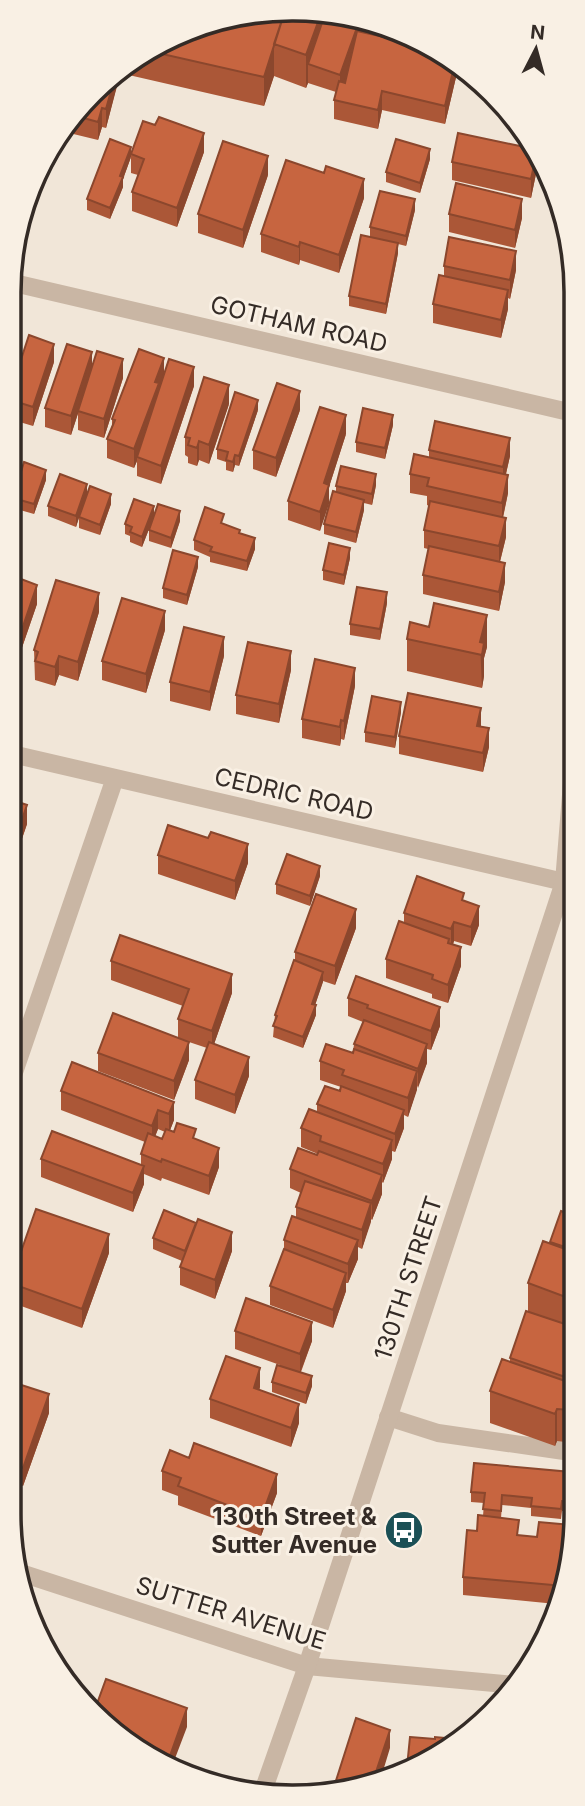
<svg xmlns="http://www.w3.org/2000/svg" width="585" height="1806" viewBox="0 0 585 1806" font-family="Inter,sans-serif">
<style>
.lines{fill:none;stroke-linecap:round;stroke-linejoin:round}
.service{stroke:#c9b6a4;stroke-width:18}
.minor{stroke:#c9b6a4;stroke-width:18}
.tertiary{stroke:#c9b6a4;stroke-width:18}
.wall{fill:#ab5737;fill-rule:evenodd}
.shaded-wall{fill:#8b472d}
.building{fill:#c76540;stroke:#8b472d;stroke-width:2}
.labels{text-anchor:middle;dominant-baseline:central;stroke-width:6;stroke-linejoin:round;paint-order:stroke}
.street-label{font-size:24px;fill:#342b26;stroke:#f9f0e4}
.poi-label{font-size:24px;font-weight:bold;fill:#342b26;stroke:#f9f0e4;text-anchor:end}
.rim{fill:none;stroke:#342b26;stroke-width:3.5}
</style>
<rect width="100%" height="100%" fill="#f1e6d8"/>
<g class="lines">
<path class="service" d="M388,1417L438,1433L571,1452"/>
<path class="minor" d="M14,283L573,413
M12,754L564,882
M11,1081L115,778
M21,1573L307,1666L516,1685"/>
<path class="tertiary" d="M262,1794L307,1666L564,882L573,770"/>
</g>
<path class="wall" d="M238,14L362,32L457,64V73L445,124L382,110L378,129L334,119V100L336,92L308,83L306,88L274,76L264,106L120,73L106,128L102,127L98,140L61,131L135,56Z
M204,152L177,227L132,211V192L138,175L131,173V154Z
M537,153V169L531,198L452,180V162Z
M131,157L123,179V187L110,219L87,210V199Z
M430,159L420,193L386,182V172Z
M268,175L243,248L198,233V214Z
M364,198L339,273L300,260L299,265L261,252V234Z
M415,210L406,246L398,244V253L386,314L349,306V296L370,237V227Z
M449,214L522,218L515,248L449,232Z
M444,266L516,270L510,299L508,298V309L501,338L433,323V304L444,276Z
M54,362L33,426L13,420L14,381Z
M92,367L123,378L104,438L78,430V413L71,435L45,427V408Z
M164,375L194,386L161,484L137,476V461L134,468L107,458V439L112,426V419Z
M229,404L209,464L199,460L197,466L188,463V457L185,455V437Z
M258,410L239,466L235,465L233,472L226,470V462L217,459V449Z
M300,410L276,477L253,469V450Z
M393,425L385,459L356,452V442Z
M346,434L329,487L320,531L288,520V501Z
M429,450L510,456L506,474L508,493L503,518L506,537L500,562L505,582L499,611L423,594V575L428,549L424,548V530L429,506L427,505V496L410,493V474L429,457Z
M13,467L19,477L46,480L34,514L13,508Z
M376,485L372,505L364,503V510L356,543L324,534V524L336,492V486Z
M87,494L111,504L100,535L79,528V517L76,527L48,516V506Z
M154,516L142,547L130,542V536L125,534V524Z
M180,521L171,548L149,541V530Z
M224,524L240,533L255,549L247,571L210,562V557L194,550V540Z
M350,558L344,585L323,580V570Z
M198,567L187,605L163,598V588Z
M13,576L37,604L17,662L12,661Z
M387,603L380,640L350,635V624Z
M99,612L78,681L59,675L55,686L35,680L34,650Z
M429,627L487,647L484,658V676L482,688L407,671V639Z
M165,630L146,693L102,680V661Z
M224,656L210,711L170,701V682Z
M291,670L279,723L236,714V695Z
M355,686L344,740L341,739L340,746L302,738V719Z
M401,712L395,748L365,742V732Z
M481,727L489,747L483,772L399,754V736Z
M12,800L27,824L16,856L12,855Z
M158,855L248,863L235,900L158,874Z
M320,876L310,906L276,894V884Z
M464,901L479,925L471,946L454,941L453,945L461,966L448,1003L432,998V994L386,978V959L404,923V913Z
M356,928L335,985L323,981L315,1005L316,1015L303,1048L273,1037L275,1015L295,961V952Z
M111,961L232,993L214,1044L249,1076L235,1114L195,1099V1080L207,1048L189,1042V1060L174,1100L98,1071V1053L178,1038V1019L183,1006L111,980Z
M348,998L440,1026L431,1050L427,1049V1063L417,1088L408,1117L404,1115V1128L395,1152L392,1151V1159L383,1183L382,1182V1194L372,1220L371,1219L362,1249L358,1247V1259L348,1283H346V1291L333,1328L270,1305V1286L284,1249V1240L296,1218V1207L301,1193L290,1188V1169L317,1155L318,1154L301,1147V1128L317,1113V1104L340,1091L341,1087L320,1080V1061L353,1053L354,1044L363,1022L348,1016Z
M61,1091L174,1102V1120L170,1130L196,1139L219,1167L209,1195L162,1178L161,1181L144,1174V1184L133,1212L41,1177V1159L141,1164V1154L145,1142L61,1110ZM158,1129L165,1132L162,1139L155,1136Z
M572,1181L571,1443L557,1441L555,1446L490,1423V1391L510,1361V1358L528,1311V1283L550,1243L564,1212V1203Z
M153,1238L232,1251L215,1299L180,1285V1267L182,1261L153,1249Z
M109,1253L82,1328L10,1302V1283Z
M235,1331L312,1341L301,1372L312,1386L306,1404L272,1392V1382L280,1365L235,1349Z
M9,1381L49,1413L23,1486L9,1481Z
M260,1387L259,1390L299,1423L291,1447L210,1418V1399Z
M162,1471L277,1493L261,1536L178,1505V1496L162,1490Z
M571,1472V1512L562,1511L561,1519L531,1516V1508L502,1505L501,1518L519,1535L571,1569L556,1604L463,1595V1577L477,1531L483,1516L484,1503L471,1502V1492Z"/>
<path class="shaded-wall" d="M321,14H332L308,64V83L306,88V55Z
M360,19L366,21L340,94V75Z
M274,47V76L264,106V77Z
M455,62L457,64V73L445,124V106Z
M120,71V75L106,128V109L115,77Z
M382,91V110L378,129V110Z
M102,108V127L98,140V122Z
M204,133V152L177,227V208Z
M131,147V157L123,179V187L110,219V208L120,176Z
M430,149V159L420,193V183Z
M537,152V169L531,198V179Z
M268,156V175L243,248V230Z
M364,179V198L339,273V255Z
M415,199V210L406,246V236Z
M522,199V218L515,248V230Z
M300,242V260L299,265V247Z
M398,243V253L386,314V304Z
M516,251V270L510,299V280Z
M508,290V309L501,338V320Z
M54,344V362L33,426V407Z
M92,352V371L71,435V416Z
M164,358V376L137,457V461L134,468V449L155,382Z
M123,359V378L104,438V419Z
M194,367V386L161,484V466Z
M229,385V404L209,464V445Z
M300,391V410L276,477V458Z
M258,400V410L239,466V456Z
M346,415V434L329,487V504L320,531V512L324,483Z
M393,415V425L385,459V448Z
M510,438V456L503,486V467Z
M199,441V460L197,466V448Z
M235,455V465L233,472V462Z
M19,469V479L13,496V486Z
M46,470V480L34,514V504Z
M376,474V485L372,505V494Z
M508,475V493L502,521V503Z
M87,484V494L76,527V516Z
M111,494V504L100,535V525Z
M364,500V510L356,543V532Z
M154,506V516L142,547V537Z
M180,511V521L171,548V538Z
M506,518V537L499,565V546Z
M255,538V549L247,571V561Z
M350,548V558L344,585V575Z
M198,557V567L187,605V595Z
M505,563V582L499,611V592Z
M37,585V604L17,662V644Z
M387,592V603L380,640V629Z
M99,593V612L78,681V662Z
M165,611V630L146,693V674Z
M487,615V647L484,658V676L482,688L480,642Z
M224,637V656L210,711V692Z
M291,651V670L279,723V704Z
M59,656V675L55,686V667Z
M355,668V686L344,740V721Z
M401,702V712L395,748V737Z
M481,708V727L477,726Z
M341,720V739L340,746V727Z
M489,728V747L483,772V753Z
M27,805V824L16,856V837Z
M248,844V863L235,900V881Z
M320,866V876L310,906V896Z
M479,906V925L471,946V927Z
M356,909V928L335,985V966Z
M454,922V941L451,948V929Z
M461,947V966L448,1003V985Z
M323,972V982L312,1014V1004Z
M232,974V993L212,1050V1031Z
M316,1005V1015L303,1048V1037Z
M440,1007V1026L431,1050V1031Z
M189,1042V1060L174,1100V1081Z
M427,1044V1063L418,1088V1069Z
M249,1057V1076L235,1114V1095Z
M417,1071V1090L408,1117V1098Z
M174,1102V1120L169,1133V1114Z
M158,1110V1129L152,1145V1126Z
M404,1110V1128L395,1152V1134Z
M392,1140V1159L383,1183V1164Z
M219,1148V1167L209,1195V1176Z
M144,1166V1184L133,1212V1193Z
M382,1175V1194L372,1220V1201Z
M371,1203V1222L362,1249V1230Z
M232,1232V1251L215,1299V1280Z
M109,1234V1253L82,1328V1309Z
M358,1240V1259L348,1283V1264Z
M346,1273V1291L333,1328V1310Z
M312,1322V1341L300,1373V1354Z
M260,1368V1387L254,1406V1388Z
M312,1376V1386L306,1404V1393Z
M49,1394V1413L23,1486V1468Z
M299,1404V1423L291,1447V1428Z
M557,1409V1441L555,1446V1414Z
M277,1474V1493L261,1536V1518Z
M187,1708V1727L171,1769L166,1767Z
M390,1730V1748L380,1781L372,1784Z"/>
<path class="building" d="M238,14H284L264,77L149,51Z
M284,14H321L306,55L274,44Z
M325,14H348L360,19L340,75L308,64Z
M357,31L438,49L455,62L445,106L382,91L378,110L334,100L339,81L345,83Z
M115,77L106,109L102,108L98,122L76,116Z
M159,117L204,133L177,208L132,192L144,159L131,154L143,121L155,125Z
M458,133L534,149L537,152L531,179L452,162Z
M110,139L131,147L120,176L123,177L110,208L87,199Z
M396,139L430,149L420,183L386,172Z
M223,141L268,156L243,230L198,214Z
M286,160L324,173L326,166L364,179L339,255L300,242L299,247L261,234Z
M456,183L522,199L515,230L449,214Z
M380,191L415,199L406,236L370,227Z
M361,235L398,243L386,304L349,296Z
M449,237L516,251L510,280L444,266Z
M439,275L508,290L501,320L433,304Z
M29,335L54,344L33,407L14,401V381Z
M67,344L92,352L71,416L45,408Z
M139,349L164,358L155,382L159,383L134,449L107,439L115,420L112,419Z
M97,351L123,359L104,419L78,411Z
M169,359L194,367L161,466L137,457Z
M204,377L229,385L209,445L199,441L197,448L188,445L190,438L185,437Z
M277,383L300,391L276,458L253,450Z
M235,392L258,400L239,456L235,455L233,462L226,460L228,452L217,449Z
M320,407L346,415L324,483L329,485L320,512L288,501Z
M363,408L393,415L385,448L356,442Z
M435,421L510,438L503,467L429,450Z
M414,454L508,475L502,503L427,486L429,478L410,474Z
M24,462L46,470L34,504L13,498Z
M341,466L376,474L372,494L336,486Z
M13,467L19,469L13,486Z
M60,474L87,484L76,516L48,506Z
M90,486L111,494L100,525L79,517Z
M333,491L364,500L356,532L324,524Z
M134,499L154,506L142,537L130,532L132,527L125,524Z
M430,501L506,518L499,546L424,530Z
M158,504L180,511L171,538L149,530Z
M205,507L224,514L221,523L240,530L239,533L255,538L247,561L210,551L212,547L194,540Z
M329,543L350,548L344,575L323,570Z
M429,546L505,563L499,592L423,575Z
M173,550L198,557L187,595L163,588Z
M13,576L37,585L17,644L13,642Z
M56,580L99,593L78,662L59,656L55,667L35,661L38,652L34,650Z
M357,587L387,592L380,629L350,624Z
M122,598L165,611L146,674L102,661Z
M434,603L487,615L480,642L484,643L482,655L407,639L410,622L429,627Z
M184,627L224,637L210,692L170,682Z
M248,642L291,651L279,704L236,695Z
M315,659L355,668L344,721L341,720L340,727L302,719Z
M408,693L481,708L477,726L489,728L483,753L399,736Z
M372,696L401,702L395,737L365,732Z
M12,800L27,805L16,837L12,836Z
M168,825L208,838L211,832L248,844L235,881L158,855Z
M287,854L320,866L310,896L276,884Z
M417,876L464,893L462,900L479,906L471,927L454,922L451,929L404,913Z
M316,894L356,909L335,966L295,952Z
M399,921L449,939L448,943L461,947L448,985L432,979L433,975L386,959Z
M120,935L232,974L212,1031L178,1019L189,989L111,961Z
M294,960L323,972L312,1004L316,1005L303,1037L273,1026L277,1016L275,1015Z
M356,976L440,1007L431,1031L367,1008L368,1005L348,998Z
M113,1013L189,1042L174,1081L98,1053Z
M364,1020L427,1044L418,1069L354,1044Z
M209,1042L249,1057L235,1095L195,1080Z
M326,1044L353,1053L354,1049L417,1071L408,1098L342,1075L344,1070L320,1061Z
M72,1062L174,1102L169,1114L158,1110L152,1126L61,1091Z
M325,1086L340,1091L341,1086L404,1110L395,1134L317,1104Z
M309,1109L392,1140L383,1164L320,1141L321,1136L301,1128Z
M177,1123L196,1129L193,1138L219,1148L209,1176L162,1159L161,1162L141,1154L148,1133L162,1139L166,1129L174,1132Z
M52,1131L144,1166L133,1193L41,1159Z
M298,1148L317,1155L319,1151L382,1175L372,1201L290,1169Z
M305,1181L371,1203L362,1230L296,1207Z
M572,1181V1206L564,1203Z
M36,1209L109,1234L82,1309L10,1283Z
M164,1210L196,1223L185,1251L153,1238Z
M561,1211L572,1215L571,1249L550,1242Z
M292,1216L358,1240L348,1264L284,1240Z
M198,1219L232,1232L215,1280L180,1267Z
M543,1241L571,1251V1299L528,1283Z
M284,1249L346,1273L333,1310L270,1286Z
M246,1298L312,1322L300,1354L235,1331Z
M526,1311L571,1326V1379L510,1358Z
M226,1356L260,1368L254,1388L299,1404L291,1428L210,1399Z
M502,1359L571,1383V1410L557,1409L555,1414L490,1391Z
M277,1365L312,1376L306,1393L272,1382Z
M9,1381L49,1394L23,1468L9,1463Z
M194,1443L277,1474L261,1518L178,1486L181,1478L162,1471L170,1450L189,1458Z
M474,1463L571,1472V1502L562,1501L561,1509L531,1506L532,1498L502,1495L501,1511L483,1509L485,1493L471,1492Z
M478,1515L519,1520L517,1535L537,1537L539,1522L571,1525V1569L564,1586L463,1577L467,1530L477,1531Z
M106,1679L187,1708L166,1767L94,1712Z
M356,1718L390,1730L372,1784L366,1788L333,1790Z
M410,1737L435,1739V1737L456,1739V1743L407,1767Z"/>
<defs>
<g id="bus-disc" transform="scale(2.0125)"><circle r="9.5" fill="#1b5056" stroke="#f9f0e4"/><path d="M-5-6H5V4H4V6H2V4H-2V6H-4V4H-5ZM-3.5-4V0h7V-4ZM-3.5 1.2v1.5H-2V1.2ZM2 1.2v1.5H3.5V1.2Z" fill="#fff"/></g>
</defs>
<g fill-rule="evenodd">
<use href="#bus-disc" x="404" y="1530"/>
</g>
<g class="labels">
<g class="street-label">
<text transform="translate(299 324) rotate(13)">GOTHAM ROAD</text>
<text transform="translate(294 794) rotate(13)">CEDRIC ROAD</text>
<text transform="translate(408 1278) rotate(-72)">130TH STREET</text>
<text transform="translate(231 1613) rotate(17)">SUTTER AVENUE</text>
</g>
<g class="poi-label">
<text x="377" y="1516">130th Street &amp;<tspan x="377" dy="28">Sutter Avenue</tspan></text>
</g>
</g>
<path d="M0 0H585V1806H0ZM292 21H293A271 271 0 0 1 564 292V1514A271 271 0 0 1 293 1785H292A271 271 0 0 1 21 1514V292A271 271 0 0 1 292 21Z" fill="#f9f0e4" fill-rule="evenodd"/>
<path class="rim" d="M292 21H293A271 271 0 0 1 564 292V1514A271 271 0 0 1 293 1785H292A271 271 0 0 1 21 1514V292A271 271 0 0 1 292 21Z"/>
<g transform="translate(536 49) rotate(6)" stroke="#f9f0e4" stroke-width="5" paint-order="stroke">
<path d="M0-5L12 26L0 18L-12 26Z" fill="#342b26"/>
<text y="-10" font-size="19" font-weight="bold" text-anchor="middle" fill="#342b26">N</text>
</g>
</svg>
